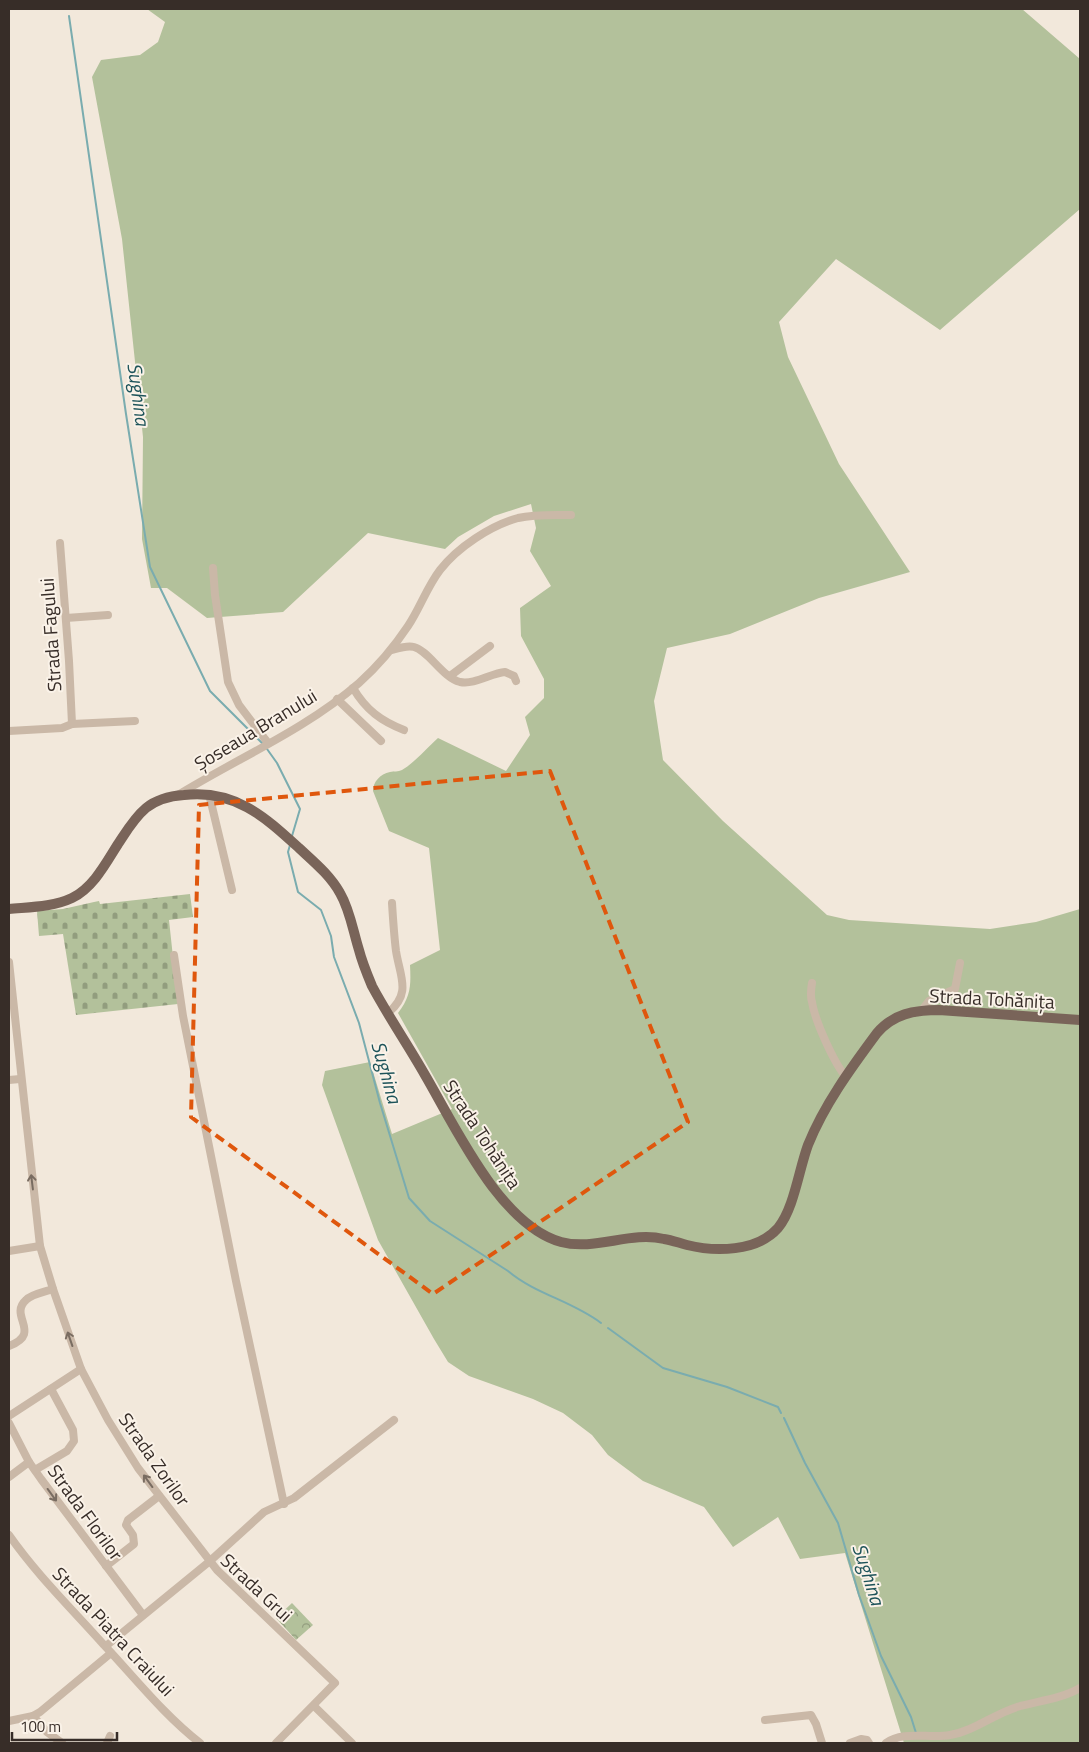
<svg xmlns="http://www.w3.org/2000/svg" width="1089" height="1752" viewBox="0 0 1089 1752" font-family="'Titillium Web',sans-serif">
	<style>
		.grass { fill: #b3c19b }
		.cemetery { fill: url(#cemetery-stones) }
		.park { fill: url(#park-crowns) }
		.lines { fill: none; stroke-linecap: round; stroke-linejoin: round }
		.stream { stroke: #7aacaf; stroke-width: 2 }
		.minor { stroke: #cab8a7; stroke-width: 8 }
		.major { stroke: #796459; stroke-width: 10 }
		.oneway { stroke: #796c61 }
		.marked { fill: none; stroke: #df570d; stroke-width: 4; stroke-dasharray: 10 6; stroke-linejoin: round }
		.labels { text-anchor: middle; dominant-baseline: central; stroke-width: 4; stroke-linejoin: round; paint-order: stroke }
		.street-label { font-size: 19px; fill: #372d28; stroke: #faf2e8 }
		.water-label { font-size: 20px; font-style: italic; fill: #1d5359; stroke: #faf2e8 }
	</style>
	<defs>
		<pattern id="cemetery-stones" width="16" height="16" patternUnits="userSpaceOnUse" patternTransform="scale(1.25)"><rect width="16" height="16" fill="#b3c19b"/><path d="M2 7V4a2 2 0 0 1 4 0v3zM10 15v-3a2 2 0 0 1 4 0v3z" fill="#929d7e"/></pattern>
		<pattern id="park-crowns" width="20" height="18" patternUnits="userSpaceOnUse" patternTransform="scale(1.25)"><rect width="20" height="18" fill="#b3c19b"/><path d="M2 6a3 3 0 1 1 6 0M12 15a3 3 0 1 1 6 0" fill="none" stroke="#929d7e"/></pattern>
	</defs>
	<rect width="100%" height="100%" fill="#f2e8db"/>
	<path class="grass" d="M 147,9 L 1022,9 L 1080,59 L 1080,209 L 940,330 L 836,259 L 779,322 L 788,357 L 839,464 L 910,572 L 819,598 L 730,634 L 667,648 L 654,701 L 663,760 L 723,821 L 827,915 L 849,920 L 990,929 L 1036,922 L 1080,909 L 1080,1743 L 904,1743 L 845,1553 L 800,1559 L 778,1517 L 733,1547 L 704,1507 L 643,1481 L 608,1455 L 592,1435 L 563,1413 L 533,1399 L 469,1376 L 448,1362 L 434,1339 L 378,1240 L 322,1085 L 325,1071 L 370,1062 L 392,1134 L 452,1109 L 398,1013 C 411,996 411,985 410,965 L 440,950 L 429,848 L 389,831 L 373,791 C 373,782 380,774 390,772 C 394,771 398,772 402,770 C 414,763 427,748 438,738 L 506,771 L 530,735 L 525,717 L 544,698 L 544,679 L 521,636 L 520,608 L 551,586 L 530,551 L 536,528 L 531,504 L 494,516 L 458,537 L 445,549 L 368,533 L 283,612 L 207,618 L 167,588 L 151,588 L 142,539 L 143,437 L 122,239 L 92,77 L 101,60 L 140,55 L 158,42 L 165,22 Z"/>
	<path class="cemetery" d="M 190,894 L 193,917 L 169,920 L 178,1004 L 76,1015 L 63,934 L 39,936 L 37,911 L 63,909 L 94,902 L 99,901 L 100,904 Z"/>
	<path class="park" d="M 292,1603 L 313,1625 L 296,1640 L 276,1618 Z"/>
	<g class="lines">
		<g class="stream">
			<path d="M 69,16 L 126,414 L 150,567 L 210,691 L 262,743"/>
			<path d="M 267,749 L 277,763 L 300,809 L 292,836"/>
			<path d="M 290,845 L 288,852 L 298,892 L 321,910 L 331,936 L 334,957 L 359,1023 L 380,1103 L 409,1198 L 430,1221 L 508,1271 C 535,1294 572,1301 601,1323"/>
			<path d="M 608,1328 L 663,1368 L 727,1387 L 778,1407 L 781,1413"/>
			<path d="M 784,1418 L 805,1463 L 838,1523 L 859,1595 L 881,1656 L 911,1717 L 916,1733"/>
		</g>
		<g class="minor">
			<path d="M 60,543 L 69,661 L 72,724"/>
			<path d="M 213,568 L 215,595 L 228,682 L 239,705 L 268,743"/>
			<path d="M 66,618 L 108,615"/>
			<path d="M 392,650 C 399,648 407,645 414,647 C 429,651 442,677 460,682 C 475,685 491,673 505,672 L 514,676 L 516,681"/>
			<path d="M 450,676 L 490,646"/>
			<path d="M 353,688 C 366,710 381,721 404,730"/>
			<path d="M 337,699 L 381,741"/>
			<path d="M 9,731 L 62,728 L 72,724 L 135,721"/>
			<path d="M 209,794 L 232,890"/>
			<path d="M 178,795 C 238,758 305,730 359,683 C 378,666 394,647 408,626 C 420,608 427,587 440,570 C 458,547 490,526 518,518 C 535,514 554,515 571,515"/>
			<path d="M 174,955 L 183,1016 L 236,1281 L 284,1504"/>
			<path d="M 9,962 L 40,1246 L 53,1289 L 81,1369 L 108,1420 L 138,1468 L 217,1570 L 335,1683 L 276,1743"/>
			<path d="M 812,983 C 811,989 810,996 812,1002 C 815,1021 834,1063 846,1077"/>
			<path d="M 922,1010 L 929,1001 L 955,989 L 960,963"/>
			<path d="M 388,1013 C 412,993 400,977 396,951 C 394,935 393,919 392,903"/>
			<path d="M 9,1080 L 20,1079"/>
			<path d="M 9,1251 L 40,1246"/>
			<path d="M 9,1346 C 43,1333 8,1316 26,1300 C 32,1294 45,1292 53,1289"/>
			<path d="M 9,1416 L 81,1369"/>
			<path d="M 9,1423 L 29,1462 L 41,1479 L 143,1615"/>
			<path d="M 35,1470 L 67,1451 L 74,1441 L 73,1430 L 51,1389"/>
			<path d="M 9,1477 L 29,1462"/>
			<path d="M 9,1535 C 37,1575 72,1609 104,1645 C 135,1678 164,1715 200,1743"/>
			<path d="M 106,1566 L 134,1544 L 133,1535 L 126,1525 L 128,1520 L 159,1496"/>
			<path d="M 106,1646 L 210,1561 L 264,1512 L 294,1498 L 394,1420"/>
			<path d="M 314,1706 L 352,1743"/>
			<path d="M 33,1716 L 47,1732 L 62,1743"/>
			<path d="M 765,1720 L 811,1715 L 816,1724 L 822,1743"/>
			<path d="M 9,1721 L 33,1716 L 40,1712 L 111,1653"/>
			<path d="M 107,1743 L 110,1736"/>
			<path d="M 850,1743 L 861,1739 L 867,1740 L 869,1743"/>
			<path d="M 886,1743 C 903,1730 930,1739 950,1735 C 974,1731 994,1714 1017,1707 C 1038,1701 1061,1699 1080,1688"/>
		</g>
		<path class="major" d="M 9,909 C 29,907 53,907 72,898 C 93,888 106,863 118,844 C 126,832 134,818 146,808 C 157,799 170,796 184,795 C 235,789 265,817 299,848 C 314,862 330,875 340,893 C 350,910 353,931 359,950 C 362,962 367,974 372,986 C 388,1016 408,1045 425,1075 C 455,1126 500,1225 561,1242 C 595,1251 630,1231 664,1239 C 672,1240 679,1243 687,1245 C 715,1252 757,1252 778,1228 C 794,1209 799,1169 808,1145 C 824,1105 851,1068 877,1033 C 893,1014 914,1010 939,1010 L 1080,1020"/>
	</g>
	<defs><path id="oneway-shaft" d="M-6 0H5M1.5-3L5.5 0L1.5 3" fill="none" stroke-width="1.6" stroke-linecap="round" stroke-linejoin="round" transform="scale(1.25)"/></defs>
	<g class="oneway">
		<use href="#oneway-shaft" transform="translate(32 1182) rotate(-97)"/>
		<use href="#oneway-shaft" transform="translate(70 1339) rotate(-109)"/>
		<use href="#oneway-shaft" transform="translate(148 1481) rotate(-126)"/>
		<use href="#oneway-shaft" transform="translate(52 1495) rotate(54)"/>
	</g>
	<path class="marked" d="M 550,771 L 688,1122 L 433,1294 L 191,1117 L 199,805 Z"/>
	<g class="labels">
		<g class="street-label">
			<text transform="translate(50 635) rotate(-94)">Strada Fagului</text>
			<text transform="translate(255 729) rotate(-31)">Șoseaua Branului</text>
			<text transform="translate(992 998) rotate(3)">Strada Tohănița</text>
			<text transform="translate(483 1134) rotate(57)">Strada Tohănița</text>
			<text transform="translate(155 1459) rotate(55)">Strada Zorilor</text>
			<text transform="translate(86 1512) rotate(54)">Strada Florilor</text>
			<text transform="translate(257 1587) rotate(43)">Strada Grui</text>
			<text transform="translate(114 1631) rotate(47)">Strada Piatra Craiului</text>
		</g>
		<g class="water-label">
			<text transform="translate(139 394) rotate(82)">Sughina</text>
			<text transform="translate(387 1072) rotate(74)">Sughina</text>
			<text transform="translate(869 1574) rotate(72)">Sughina</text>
		</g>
	</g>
	<rect width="1089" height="1752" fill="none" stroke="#372d28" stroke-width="20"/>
	<path d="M12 1732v8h105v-8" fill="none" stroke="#372d28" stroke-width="2.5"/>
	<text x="20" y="1732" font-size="15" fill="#372d28" stroke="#faf2e8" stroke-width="4" paint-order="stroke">100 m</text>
</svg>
